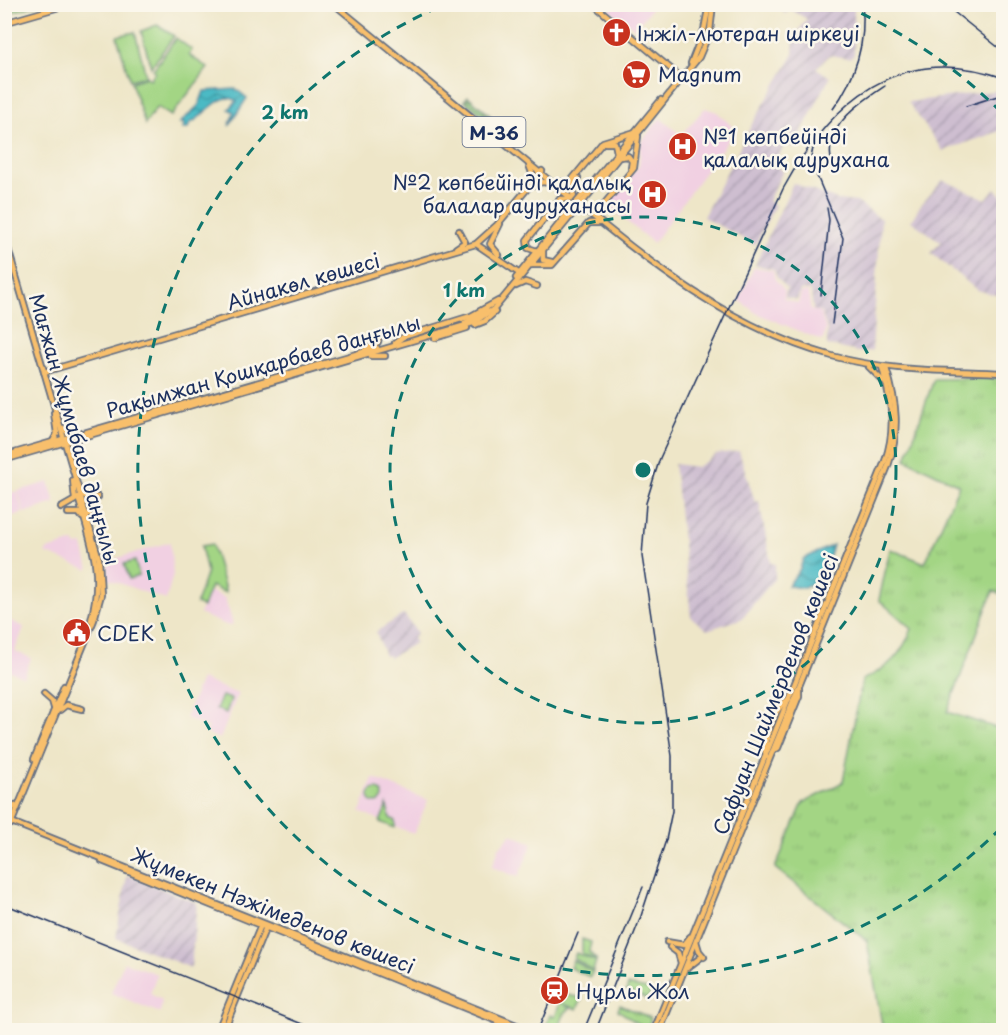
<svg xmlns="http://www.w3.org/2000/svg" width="1008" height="1035" viewBox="0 0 1008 1035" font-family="'Playpen Sans',sans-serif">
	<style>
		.built { fill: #f1d0e2 }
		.industrial { fill: url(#industrial-furrows) }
		.grass { fill: url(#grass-tufts); stroke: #5f8271; stroke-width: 1.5 }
		.forest { fill: url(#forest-firs); stroke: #4e7268; stroke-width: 1.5 }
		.park { fill: #a3d584; stroke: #5f8271; stroke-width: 1.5 }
		.water { fill: url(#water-waves); stroke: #337491; stroke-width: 1.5 }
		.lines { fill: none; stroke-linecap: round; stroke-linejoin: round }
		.major-casing { stroke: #656f83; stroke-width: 8 }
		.major { stroke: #f8bf6c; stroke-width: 4.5 }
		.tram { stroke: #1b2f5e; stroke-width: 1.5 }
		.rail { stroke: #1b2f5e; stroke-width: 1.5 }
		.major-bridge-casing { stroke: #656f83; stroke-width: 8; stroke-linecap: butt }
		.major-bridge { stroke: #f8bf6c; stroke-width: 4.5 }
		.ring { fill: none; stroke: #0f766e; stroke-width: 3; stroke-dasharray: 10 8 }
		.labels { text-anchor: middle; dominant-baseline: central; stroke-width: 5; stroke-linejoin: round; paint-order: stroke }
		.shield { fill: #fbf7ec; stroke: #5e6b89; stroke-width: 1.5 }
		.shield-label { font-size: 18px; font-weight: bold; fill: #1b2f5e }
		.poi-label { font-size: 20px; fill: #1b2f5e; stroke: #fbf7ec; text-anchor: start }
		.street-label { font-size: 20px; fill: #1b2f5e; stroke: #fbf7ec }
		.centre { fill: #0f766e; stroke: #fbf7ec; stroke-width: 3 }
		.ring-label { font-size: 18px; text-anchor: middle; font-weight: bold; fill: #0f766e; stroke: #fbf7ec; stroke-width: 5; stroke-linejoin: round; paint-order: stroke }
	</style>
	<defs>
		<pattern id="industrial-furrows" width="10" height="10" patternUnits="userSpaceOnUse" patternTransform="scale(1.5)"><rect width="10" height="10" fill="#cebed0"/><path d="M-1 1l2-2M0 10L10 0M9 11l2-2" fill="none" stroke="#a69bac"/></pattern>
		<pattern id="grass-tufts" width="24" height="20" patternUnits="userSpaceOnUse" patternTransform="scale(1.5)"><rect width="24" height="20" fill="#a3d584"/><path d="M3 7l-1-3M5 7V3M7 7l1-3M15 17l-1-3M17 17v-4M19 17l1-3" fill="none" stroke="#8cb774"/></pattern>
		<pattern id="forest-firs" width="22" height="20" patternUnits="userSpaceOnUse" patternTransform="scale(1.5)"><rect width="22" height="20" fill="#82b672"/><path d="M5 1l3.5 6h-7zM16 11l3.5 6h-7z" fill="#6a9461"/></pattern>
		<pattern id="water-waves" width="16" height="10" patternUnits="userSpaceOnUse" patternTransform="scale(1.5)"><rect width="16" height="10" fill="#4bbac4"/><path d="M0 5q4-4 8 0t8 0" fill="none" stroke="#3e98a2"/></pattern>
	</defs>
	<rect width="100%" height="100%" fill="#fbf7ec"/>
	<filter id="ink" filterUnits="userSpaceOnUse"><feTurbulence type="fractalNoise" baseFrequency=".0167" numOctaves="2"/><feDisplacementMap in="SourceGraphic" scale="12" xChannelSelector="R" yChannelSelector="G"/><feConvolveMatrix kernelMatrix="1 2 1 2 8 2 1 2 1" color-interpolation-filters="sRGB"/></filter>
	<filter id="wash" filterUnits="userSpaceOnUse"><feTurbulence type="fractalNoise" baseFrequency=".008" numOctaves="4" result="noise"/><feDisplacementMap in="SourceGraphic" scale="24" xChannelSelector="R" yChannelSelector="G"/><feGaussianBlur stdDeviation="1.35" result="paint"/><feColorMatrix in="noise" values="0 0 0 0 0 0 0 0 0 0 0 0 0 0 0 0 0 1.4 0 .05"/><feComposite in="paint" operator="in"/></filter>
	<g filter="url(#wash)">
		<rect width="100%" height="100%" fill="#eee6c8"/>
		<g class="built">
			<path d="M 614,5 L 648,5 L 652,8 L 635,29 L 610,10 Z"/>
			<path d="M 705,108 L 717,112 L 736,130 L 653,243 L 607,205 L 639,166 L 641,142 L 660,118 L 681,135 Z"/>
			<path d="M 754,267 L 773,270 L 775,279 L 785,290 L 784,299 L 798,303 L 801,292 L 808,292 L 811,310 L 820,312 L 826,329 L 823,341 L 756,313 L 739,300 Z"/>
			<path d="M 49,482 L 55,503 L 24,513 L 18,491 Z"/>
			<path d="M 17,491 L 23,513 L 5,518 L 5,495 Z"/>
			<path d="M 74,542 L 77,546 L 83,545 L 89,570 L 45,553 L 47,550 Z"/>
			<path d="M 170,542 L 173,574 L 166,600 L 108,579 L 108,561 Z"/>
			<path d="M 209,591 L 225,598 L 233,624 L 229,626 L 199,614 Z"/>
			<path d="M 5,618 L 24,627 L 15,651 L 31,658 L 24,677 L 5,669 Z"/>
			<path d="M 201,679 L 238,694 L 220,739 L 206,733 L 208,727 L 185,718 Z"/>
			<path d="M 373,778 L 428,800 L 414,834 L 360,812 Z"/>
			<path d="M 511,834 L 533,843 L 518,877 L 492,867 L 499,848 Z"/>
			<path d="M 124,962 L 157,974 L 150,994 L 162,1000 L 160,1013 L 111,993 Z"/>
		</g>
		<g class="industrial">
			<path d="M 779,5 L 854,5 L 854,53 L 853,56 L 848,58 L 830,55 L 816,68 L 830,77 L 793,148 L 785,144 L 774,165 L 783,171 L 768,201 L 775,205 L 755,245 L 703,217 L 752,124 L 793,56 L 794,37 L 807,19 L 790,9 L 785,14 Z"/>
			<path d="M 1001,90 L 1003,92 L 1003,130 L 943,151 L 908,102 Z"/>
			<path d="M 943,180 L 986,199 L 995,188 L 1003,197 L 1003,297 L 977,290 L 931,253 L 941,242 L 911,221 L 920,206 Z"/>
			<path d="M 793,183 L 837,200 L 857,202 L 881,219 L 872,351 L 858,352 L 827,345 L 827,328 L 821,312 L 813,310 L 811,291 L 800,290 L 797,300 L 785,297 L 787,288 L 777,278 L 774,269 L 755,265 Z"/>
			<path d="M 739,451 L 755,502 L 759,501 L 771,563 L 775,564 L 775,578 L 741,619 L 707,630 L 691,617 L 674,464 L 697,467 L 717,454 Z"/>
			<path d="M 404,614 L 417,633 L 413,637 L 415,643 L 389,658 L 389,655 L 385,656 L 376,632 Z"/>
			<path d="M 127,875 L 197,903 L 191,968 L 116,938 Z"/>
		</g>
		<g class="grass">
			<path d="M 1003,378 L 1003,595 L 993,591 L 947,712 L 1003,730 L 1003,1030 L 883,1030 L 867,941 L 775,868 L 803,803 L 843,782 L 862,680 C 889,668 901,655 912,629 L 879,600 L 890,549 L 925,563 L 959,485 L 906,459 L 934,379 Z"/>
			<path d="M 582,939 L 591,942 L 589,952 L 597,960 L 582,954 Z"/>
			<path d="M 576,953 L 596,961 L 593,971 L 574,958 Z"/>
			<path d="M 573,960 L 593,972 L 590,977 L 570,968 Z"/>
			<path d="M 628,985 L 651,990 L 648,999 L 626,991 Z"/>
			<path d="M 563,994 L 582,998 L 577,1009 L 563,1004 L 570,1008 C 564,1013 559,1022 561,1030 L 544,1030 L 550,1015 L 555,1017 Z"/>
			<path d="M 620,1005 L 651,1018 L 647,1030 L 618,1010 Z"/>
		</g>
		<path class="forest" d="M 468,96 L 491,116 L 488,120 L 464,101 Z"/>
		<g class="park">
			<path d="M 5,4 L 37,4 L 37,5 L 5,14 Z"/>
			<path d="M 157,25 L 174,36 L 151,67 L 141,31 Z"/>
			<path d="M 135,32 L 146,76 L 130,80 L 117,36 Z"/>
			<path d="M 176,38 L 192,50 L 189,55 L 208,68 L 171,116 L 157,107 L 145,124 L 131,82 L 147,77 L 150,79 L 155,72 L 153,70 Z"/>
			<path d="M 212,544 L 226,593 L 211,586 L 203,607 L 196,604 L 207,572 L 201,546 Z"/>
			<path d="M 135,561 L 139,576 L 129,579 L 124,564 Z"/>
			<path d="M 222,696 L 231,699 L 226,713 L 216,709 Z"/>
			<circle cx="376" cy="796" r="7"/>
			<path d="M 387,805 L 390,818 L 395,821 L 395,828 L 380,822 Z"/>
		</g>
		<g class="water">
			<path d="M 236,89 L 247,98 L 229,126 L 234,112 L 229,109 L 237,101 C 221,88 202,120 190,123 L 188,128 L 183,129 L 184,123 L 180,123 L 199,105 L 204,91 Z"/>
			<path d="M 833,545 L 823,577 L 804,588 L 788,586 L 800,569 L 803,559 Z"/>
		</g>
	</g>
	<g filter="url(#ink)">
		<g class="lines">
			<defs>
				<g id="major">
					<path d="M 334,4 C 405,62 475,120 545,177 C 635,250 719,325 832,356 C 890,372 945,370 1004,373"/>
					<path d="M 593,4 L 683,79"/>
					<path d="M 4,23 L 70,4"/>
					<path d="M 691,63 L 704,30 L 709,4"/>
					<path d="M 605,143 L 615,143 L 617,153"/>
					<path d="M 620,157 L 628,156 L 632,161 L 631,168"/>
					<path d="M 555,182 L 570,182 L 603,142 L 635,132"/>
					<path d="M 533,185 L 542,182 L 550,183"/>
					<path d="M 529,186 L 532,173 L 529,165"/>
					<path d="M 586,191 L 661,100"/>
					<path d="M 590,193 L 699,57 L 710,31 L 713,4"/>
					<path d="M 574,198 L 572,188 L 578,178"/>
					<path d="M 595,215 L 634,168 L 638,136"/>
					<path d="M 4,235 L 99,559 L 101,595 L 94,620 L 11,824"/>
					<path d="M 476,244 L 520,274"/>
					<path d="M 456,248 L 465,242 L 459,231"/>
					<path d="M 537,251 L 528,248 L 527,240 L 560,199 L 570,199"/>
					<path d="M 543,251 L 543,260 L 552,262"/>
					<path d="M 499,255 L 490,244 L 500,224"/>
					<path d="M 532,265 L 552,265 L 589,223 L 599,223"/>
					<path d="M 516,278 L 571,209"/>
					<path d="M 516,286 L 525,282 L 537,286"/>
					<path d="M 465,323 L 487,311"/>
					<path d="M 475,325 L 485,321 L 495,312"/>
					<path d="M 435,338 L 467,328"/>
					<path d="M 395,343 L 403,337 L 471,316 L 498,301"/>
					<path d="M 365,350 L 378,342 L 379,336"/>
					<path d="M 371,356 L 385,356"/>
					<path d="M 869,367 L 886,384"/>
					<path d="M 44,372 L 476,244 L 497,225 L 542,171"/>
					<path d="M 63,428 L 69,434 L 79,432"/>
					<path d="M 53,441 L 57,434 L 54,413"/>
					<path d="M 4,456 L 377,348"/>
					<path d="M 4,460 L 473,323 L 495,308 L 575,211"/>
					<path d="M 81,493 L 88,498 L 98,497"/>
					<path d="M 78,497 C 91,543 104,572 91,620"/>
					<path d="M 61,508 L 75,500 L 73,480"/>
					<path d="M 68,513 L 79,513 L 82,517"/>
					<path d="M 89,515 L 93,505"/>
					<path d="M 44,694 L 52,701 L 54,708"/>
					<path d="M 60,710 L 66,705 L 82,709"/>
					<path d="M 772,752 L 778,748 L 799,696 L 799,688"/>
					<path d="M 766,757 C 762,741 775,706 789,699"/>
					<path d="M 34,759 L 64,686"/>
					<path d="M 4,815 L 15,806"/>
					<path d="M 4,819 L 529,1030"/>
					<path d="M 102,861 L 519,1030"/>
					<path d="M 696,941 L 699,951 L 704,957"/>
					<path d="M 667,942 L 684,945 L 690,937"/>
					<path d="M 670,947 L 678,953 L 681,963"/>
					<path d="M 687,968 L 700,958"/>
					<path d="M 218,1030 L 261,925"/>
					<path d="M 224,1030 L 266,927"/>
					<path d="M 654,1030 L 885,461 C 897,427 891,401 882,367"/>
					<path d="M 660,1030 L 888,466 C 900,431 897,403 886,368"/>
				</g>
			</defs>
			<use href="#major" class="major-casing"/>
			<use href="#major" class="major"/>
			<g class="tram">
				<path d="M 4,904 L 317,1030"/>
				<path d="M 538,1030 L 578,933"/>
			</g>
			<g class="rail">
				<path d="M 944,4 L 1004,52"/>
				<path d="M 1002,4 L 1004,9"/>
				<path d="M 966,106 L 1004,94"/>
				<path d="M 833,109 C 855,79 867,42 862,4"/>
				<path d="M 814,143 L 811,158 L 814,169 L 843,238 L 832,324"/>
				<path d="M 835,173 C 817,131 854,107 885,86"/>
				<path d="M 821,295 L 829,220 L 827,208"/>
				<path d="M 584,1030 L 643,887"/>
				<path d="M 596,1030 L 640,919 L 666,840 L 672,811 L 672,756 L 642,556 L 646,503 L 660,458 L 783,189 C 831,101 899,41 1004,78"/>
			</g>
			<defs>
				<g id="major-bridge">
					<path d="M 571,209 L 586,191"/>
					<path d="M 575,211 L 590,193"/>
				</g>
			</defs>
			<use href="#major-bridge" class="major-bridge-casing"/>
			<use href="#major-bridge" class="major-bridge"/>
		</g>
	</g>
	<g class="ring">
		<circle cx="643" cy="470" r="253"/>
		<path d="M1001 828A506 506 0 1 1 441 6M845 6A506 506 0 0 1 1001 112"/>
	</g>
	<defs>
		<symbol id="church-disc" viewBox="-11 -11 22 22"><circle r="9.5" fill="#c8321e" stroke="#fbf7ec"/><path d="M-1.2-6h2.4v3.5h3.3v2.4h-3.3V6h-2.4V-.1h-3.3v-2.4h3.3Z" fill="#fff"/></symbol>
		<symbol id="supermarket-disc" viewBox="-11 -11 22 22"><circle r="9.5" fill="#c8321e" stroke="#fbf7ec"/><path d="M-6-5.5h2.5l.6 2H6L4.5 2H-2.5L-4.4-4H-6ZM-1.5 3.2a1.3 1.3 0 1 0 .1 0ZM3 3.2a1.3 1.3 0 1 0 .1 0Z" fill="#fff"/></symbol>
		<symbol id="hospital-disc" viewBox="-11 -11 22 22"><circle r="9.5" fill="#c8321e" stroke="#fbf7ec"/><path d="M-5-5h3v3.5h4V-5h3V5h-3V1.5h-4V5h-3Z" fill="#fff"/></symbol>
		<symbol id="civic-disc" viewBox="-11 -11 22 22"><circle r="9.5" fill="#c8321e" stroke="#fbf7ec"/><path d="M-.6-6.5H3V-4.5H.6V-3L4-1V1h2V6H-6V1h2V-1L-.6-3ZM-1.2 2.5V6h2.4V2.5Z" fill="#fff"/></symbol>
		<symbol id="station-disc" viewBox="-11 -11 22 22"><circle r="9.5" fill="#c8321e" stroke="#fbf7ec"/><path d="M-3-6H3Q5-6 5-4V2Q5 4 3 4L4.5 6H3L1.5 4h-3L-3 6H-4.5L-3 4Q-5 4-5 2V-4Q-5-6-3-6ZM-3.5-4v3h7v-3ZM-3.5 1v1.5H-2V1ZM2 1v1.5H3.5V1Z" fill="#fff"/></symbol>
	</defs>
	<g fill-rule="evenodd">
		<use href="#church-disc" x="600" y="16" width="33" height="33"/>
		<use href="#supermarket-disc" x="620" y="58" width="33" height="33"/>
		<use href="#hospital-disc" x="666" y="130" width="33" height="33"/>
		<use href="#hospital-disc" x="636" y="178" width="33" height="33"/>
		<use href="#civic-disc" x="60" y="616" width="33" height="33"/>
		<use href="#station-disc" x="538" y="974" width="33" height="33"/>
	</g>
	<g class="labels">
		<rect class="shield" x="462.5" y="117" width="63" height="30" rx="4.5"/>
		<g class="shield-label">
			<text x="494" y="132">M-36</text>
		</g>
		<g class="poi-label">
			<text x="637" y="33">Інжіл-лютеран шіркеуі</text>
			<text x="658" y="74">Magnum</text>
			<text x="703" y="136">№1 көпбейінді<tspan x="703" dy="23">қалалық аурухана</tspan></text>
			<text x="631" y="182" text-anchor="end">№2 көпбейінді қалалық<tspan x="631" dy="23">балалар ауруханасы</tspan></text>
			<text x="97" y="633">CDEK</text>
			<text x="576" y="991">Нұрлы Жол</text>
		</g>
		<g class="street-label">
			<text transform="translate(303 281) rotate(-16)">Айнакөл көшесі</text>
			<text transform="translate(263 366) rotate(-16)">Рақымжан Қошқарбаев даңғылы</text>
			<text transform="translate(75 429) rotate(74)">Мағжан Жұмабаев даңғылы</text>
			<text transform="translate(775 694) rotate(-68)">Сафуан Шаймерденов көшесі</text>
			<text transform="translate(273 910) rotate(22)">Жұмекен Нәжімеденов көшесі</text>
		</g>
	</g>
	<circle cx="643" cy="470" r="9" class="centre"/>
	<g class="ring-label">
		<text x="285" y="119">2 km</text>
		<text x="464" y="297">1 km</text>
	</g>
	<rect width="1008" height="1035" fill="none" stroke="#fbf7ec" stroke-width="24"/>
</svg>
